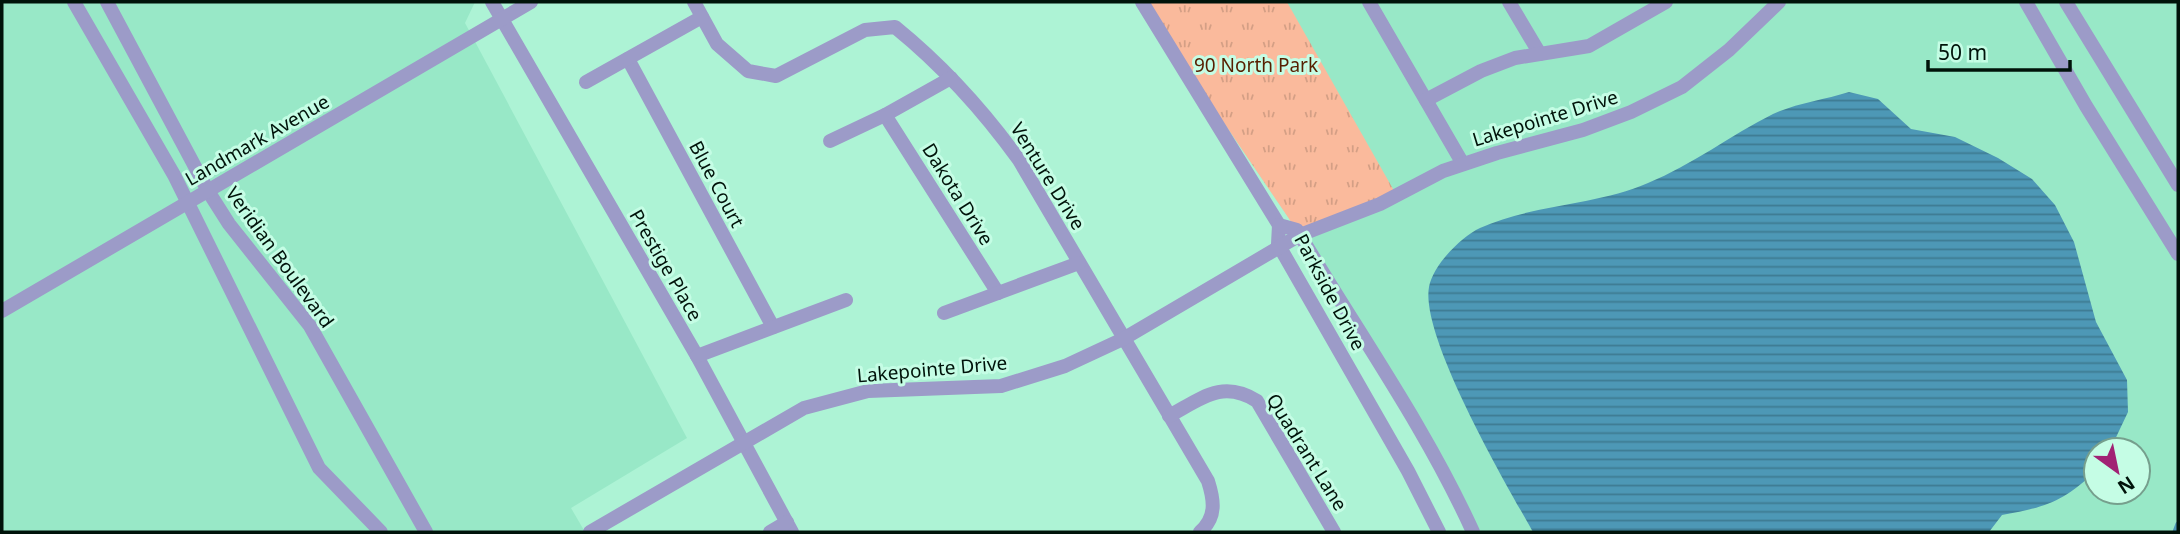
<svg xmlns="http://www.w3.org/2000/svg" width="2180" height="534" viewBox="0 0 2180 534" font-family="'Noto Sans',sans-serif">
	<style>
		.built { fill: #98e8c7; fill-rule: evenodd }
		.park { fill: url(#park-tufts) }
		.water { fill: url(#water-rules) }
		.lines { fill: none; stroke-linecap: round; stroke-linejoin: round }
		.stream { stroke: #4d98b6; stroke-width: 5 }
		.street { stroke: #9c9bc8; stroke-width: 14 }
		.labels { text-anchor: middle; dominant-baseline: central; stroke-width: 6; stroke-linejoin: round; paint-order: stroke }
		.park-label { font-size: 19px; fill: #571f00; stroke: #c5fde5 }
		.street-label { font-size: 19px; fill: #00130a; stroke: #c5fde5 }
	</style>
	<defs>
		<pattern id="park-tufts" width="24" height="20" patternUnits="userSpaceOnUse" patternTransform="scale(1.75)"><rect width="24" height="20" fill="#faba9c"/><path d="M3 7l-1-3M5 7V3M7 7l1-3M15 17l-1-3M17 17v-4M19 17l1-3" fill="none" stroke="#d49f85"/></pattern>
		<pattern id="water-rules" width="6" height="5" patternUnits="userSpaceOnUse" patternTransform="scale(1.75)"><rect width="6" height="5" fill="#4d98b6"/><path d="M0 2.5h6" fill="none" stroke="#3e7b92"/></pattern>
	</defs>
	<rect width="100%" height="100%" fill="#adf3d5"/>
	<g class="built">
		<path d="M 2,2 L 475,2 L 465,23 L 687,438 L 571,508 L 585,532 L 2,532 Z"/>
		<path d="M 1142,2 L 2178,2 L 2178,532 L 1479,532 L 1297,230 ZM 2096,450 L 2138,450 L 2138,492 L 2096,492 Z"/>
	</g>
	<path class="park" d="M 1142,2 L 1287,2 L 1397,196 L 1300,235 Z"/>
	<path class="water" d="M 1849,92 L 1878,99 L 1911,129 L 1955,137 L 1998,158 L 2032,179 L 2055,205 L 2074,242 L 2096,322 L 2127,380 L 2128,412 L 2110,450 L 2096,450 L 2096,471 C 2062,502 2047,507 2002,515 L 1989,532 L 1533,532 C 1506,484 1420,337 1429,287 C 1433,265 1461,237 1480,228 C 1533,204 1595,206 1648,183 C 1692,165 1731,135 1773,114 C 1797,103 1824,100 1849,92 Z"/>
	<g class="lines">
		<path class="stream" d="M 2175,532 L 2178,524"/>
		<g class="street">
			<path d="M 74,2 L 174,175 L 319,468 L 381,532"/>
			<path d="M 107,2 L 208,191 L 229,224 L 310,326 L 426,532"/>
			<path d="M 492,2 L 697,356 L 792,532"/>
			<path d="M 694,2 L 717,44 L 748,71 L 776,76 L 865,30 L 895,27 C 943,66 983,110 1019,160 L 1208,481 C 1214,500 1217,517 1200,532"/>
			<path d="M 1142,2 L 1279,225 L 1278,244 L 1408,471 L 1439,532"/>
			<path d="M 1369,2 L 1463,164"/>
			<path d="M 1509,2 L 1540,54"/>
			<path d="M 2026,2 L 2086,106 L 2178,254"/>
			<path d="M 2066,2 L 2178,185"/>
			<path d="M 628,59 L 773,327"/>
			<path d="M 951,78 L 885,115 L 998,293"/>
			<path d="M 586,82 L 702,17"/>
			<path d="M 1426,100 L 1481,71 L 1515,58 L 1589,46 L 1666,2"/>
			<path d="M 830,141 L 885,115"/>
			<path d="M 1279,225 L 1297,230 C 1356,330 1425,426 1473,532"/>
			<path d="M 2,311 L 531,2"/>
			<path d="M 944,313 L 1079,263"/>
			<path d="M 697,356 L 846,300"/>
			<path d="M 1169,416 C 1201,399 1222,379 1257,401 L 1334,532"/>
			<path d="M 590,532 L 804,408 L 868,391 L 1001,386 L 1065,366 L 1123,339 L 1300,235 L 1380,204 L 1443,171 L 1497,153 L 1583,130 L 1631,112 L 1682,87 L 1729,50 L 1779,2"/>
			<path d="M 770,532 L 787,522"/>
		</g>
	</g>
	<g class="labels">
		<g class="park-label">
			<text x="1256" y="65">90 North Park</text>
		</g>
		<g class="street-label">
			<text transform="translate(1545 118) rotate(-17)">Lakepointe Drive</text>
			<text transform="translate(257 140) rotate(-30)">Landmark Avenue</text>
			<text transform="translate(1048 176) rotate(58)">Venture Drive</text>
			<text transform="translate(717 184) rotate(62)">Blue Court</text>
			<text transform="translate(958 194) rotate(58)">Dakota Drive</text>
			<text transform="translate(280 257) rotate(54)">Veridian Boulevard</text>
			<text transform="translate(666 265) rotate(60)">Prestige Place</text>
			<text transform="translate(1330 292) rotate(62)">Parkside Drive</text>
			<text transform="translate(932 369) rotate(-5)">Lakepointe Drive</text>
			<text transform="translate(1307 452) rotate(58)">Quadrant Lane</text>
		</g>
	</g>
	<rect width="2180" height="534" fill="none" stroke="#00130a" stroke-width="7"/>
	<g transform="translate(2117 471) rotate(147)"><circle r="33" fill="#c5fde5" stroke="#769f8d" stroke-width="2"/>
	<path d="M0-5L12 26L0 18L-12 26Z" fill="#a12274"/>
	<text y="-10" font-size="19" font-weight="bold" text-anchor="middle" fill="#00130a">N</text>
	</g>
	<path d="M1928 60v10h142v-10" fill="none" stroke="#00130a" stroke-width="3.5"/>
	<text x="1938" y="60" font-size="21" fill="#00130a" stroke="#c5fde5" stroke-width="5" paint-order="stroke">50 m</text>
</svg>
